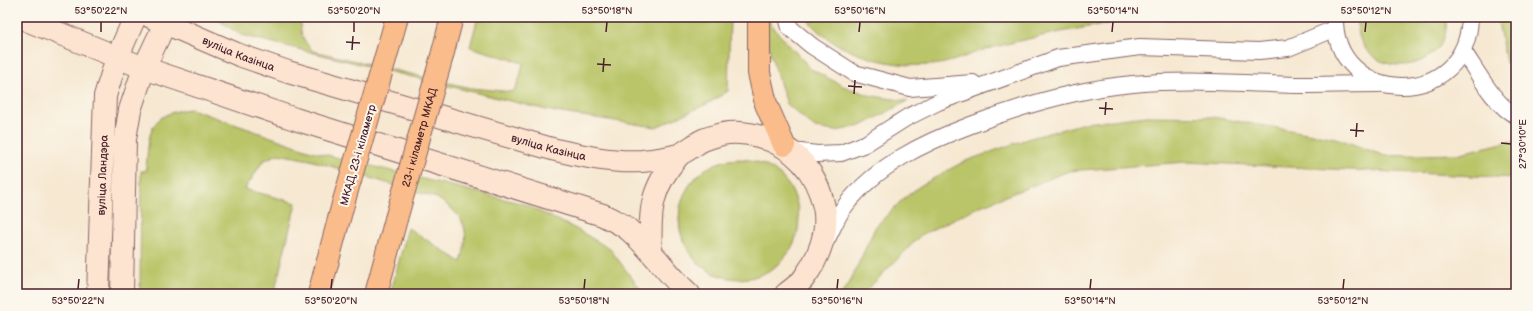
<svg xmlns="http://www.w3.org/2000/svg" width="1533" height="311" viewBox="0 0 1533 311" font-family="'Balsamiq Sans',sans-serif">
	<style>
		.green { fill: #b9c567; stroke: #827249 }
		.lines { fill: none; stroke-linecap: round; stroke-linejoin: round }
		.lane-casing { stroke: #866565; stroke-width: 18 }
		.secondary-casing { stroke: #866565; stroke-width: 24 }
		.highway-casing { stroke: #866565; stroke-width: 24 }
		.lane { stroke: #fff; stroke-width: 16 }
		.secondary { stroke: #fde4d0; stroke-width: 22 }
		.highway { stroke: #f9bc8a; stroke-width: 22 }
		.highway-bridge-casing { stroke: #866565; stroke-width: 24; stroke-linecap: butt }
		.highway-bridge { stroke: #f9bc8a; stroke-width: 22 }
		.ticks { fill: none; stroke: #4a1f2b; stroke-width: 1.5 }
		.labels { text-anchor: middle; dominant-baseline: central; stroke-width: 4; stroke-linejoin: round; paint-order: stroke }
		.street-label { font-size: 11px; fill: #4a1f2b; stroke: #fbf7ec }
		.neatline { fill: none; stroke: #4a1f2b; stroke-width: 1.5 }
		.ticks-label { font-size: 10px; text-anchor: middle; fill: #4a1f2b }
	</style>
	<rect width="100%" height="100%" fill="#fbf7ec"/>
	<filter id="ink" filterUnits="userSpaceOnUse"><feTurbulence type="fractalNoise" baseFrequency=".025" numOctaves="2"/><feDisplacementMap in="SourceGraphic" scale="8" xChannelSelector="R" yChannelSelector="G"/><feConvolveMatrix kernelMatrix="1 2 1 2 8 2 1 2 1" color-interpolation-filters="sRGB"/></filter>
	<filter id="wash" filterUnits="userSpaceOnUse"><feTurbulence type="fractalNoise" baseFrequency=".012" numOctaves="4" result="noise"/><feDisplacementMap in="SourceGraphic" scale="16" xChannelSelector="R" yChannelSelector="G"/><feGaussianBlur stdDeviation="0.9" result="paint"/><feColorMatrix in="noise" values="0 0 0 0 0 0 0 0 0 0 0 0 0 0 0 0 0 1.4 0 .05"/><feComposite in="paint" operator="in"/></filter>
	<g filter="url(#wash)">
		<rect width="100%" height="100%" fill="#f6e8d1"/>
		<g class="green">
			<path d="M 214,17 L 302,17 C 298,31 303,41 313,51 L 471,88 L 513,92 L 520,78 L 523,63 L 470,47 L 478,17 L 730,17 L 728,91 L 709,103 L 656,127 L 555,112 L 241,35 Z"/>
			<path d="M 766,17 L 778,33 L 811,69 L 843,86 L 872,96 L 908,101 L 861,126 L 836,131 L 815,128 L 787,104 L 770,53 Z"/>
			<path d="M 806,17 L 1264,17 L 1257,20 C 1202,19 1148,16 1093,26 C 1058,32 1021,40 987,49 C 969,54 950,64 931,65 C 891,68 830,53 806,17 Z"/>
			<path d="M 1357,17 L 1446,17 C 1454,76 1354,86 1357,17 Z"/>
			<path d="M 1497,17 L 1516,17 L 1513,41 L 1516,42 L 1516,70 L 1506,63 Z"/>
			<path d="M 191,109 L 311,151 L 524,204 L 576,229 L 610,249 L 644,294 L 390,294 L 408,228 L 461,262 C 471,229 465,216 437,198 L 310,160 L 278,154 L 263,161 L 245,189 L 296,203 L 274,294 L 140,294 L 141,171 L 146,171 C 149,133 147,113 191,109 Z"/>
			<path d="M 1147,116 L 1213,117 L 1336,138 L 1385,156 L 1457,154 L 1511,141 L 1516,142 L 1516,178 L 1186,162 L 1069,171 L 978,207 L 921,235 L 863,294 L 841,294 L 849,284 L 876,226 L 902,200 L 920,186 L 963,162 L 1027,139 L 1085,123 Z"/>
			<circle cx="739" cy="219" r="60"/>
		</g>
	</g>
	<g filter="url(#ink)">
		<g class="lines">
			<defs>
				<g id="lane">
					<path d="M 787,17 L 790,28 L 812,46 L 854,73 L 910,88 L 973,83"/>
					<path d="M 1335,17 C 1333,107 1468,111 1470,17"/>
					<path d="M 1463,51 C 1475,68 1496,108 1516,115"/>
					<path d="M 792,151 L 817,154 L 841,153 L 865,144 L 906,118 L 938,102 L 1058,58 L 1140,47 L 1259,51 L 1288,48 L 1334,29"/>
					<path d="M 826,241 C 832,230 837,216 845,206 C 877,165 923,143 971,125 C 1023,105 1077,89 1133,84 C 1186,79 1241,83 1294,85 C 1322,85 1351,84 1379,84"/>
				</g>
				<g id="secondary">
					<path d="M 19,17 L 144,68 L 295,119 L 603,215 C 612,220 623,224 630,231 C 652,250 668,275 689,294"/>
					<path id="s1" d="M 151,17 L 239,55 L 288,72 L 552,149 C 582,156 612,163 642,161 C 653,160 667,158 678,155 C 686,152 694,145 701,141 C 707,138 715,136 722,134 C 733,132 747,133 758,136 C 794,146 816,170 824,207 C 829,231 819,258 804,278 C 800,284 792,289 786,294"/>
					<path d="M 651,252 C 649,209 651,188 679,155"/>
					<path id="s2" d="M 98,294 L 105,96 L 117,58 L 135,17"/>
					<path d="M 122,294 L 125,139 L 130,110 L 144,68 L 168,17"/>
				</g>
				<g id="highway">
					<path d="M 759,17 L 759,73 L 766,104 L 784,145"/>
					<path d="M 390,42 L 397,17"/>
					<path d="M 442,56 L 452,17"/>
					<path d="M 319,294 L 343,204"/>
					<path d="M 376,294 L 396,219"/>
				</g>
			</defs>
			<use href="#lane" class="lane-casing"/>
			<use href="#secondary" class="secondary-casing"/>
			<use href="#highway" class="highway-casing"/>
			<use href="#lane" class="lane"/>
			<use href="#secondary" class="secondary"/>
			<use href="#highway" class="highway"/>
			<defs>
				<g id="highway-bridge">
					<path d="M 343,204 L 390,42"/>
					<path id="s3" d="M 396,219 L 442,56"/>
				</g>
			</defs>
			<use href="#highway-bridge" class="highway-bridge-casing"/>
			<use href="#highway-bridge" class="highway-bridge"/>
		</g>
	</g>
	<path class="ticks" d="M 101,32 L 101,22M 354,32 L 354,22M 606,32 L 607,22M 859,32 L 860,22M 1112,32 L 1113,22M 1365,32 L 1366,22M 346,42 L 360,43M 352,50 L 353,36M 597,64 L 611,65M 603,72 L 604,58M 848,86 L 862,87M 854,94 L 855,80M 1099,108 L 1113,109M 1105,115 L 1106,102M 1350,130 L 1364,131M 1356,137 L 1357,123M 1501,143 L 1511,144M 78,289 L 79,279M 331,289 L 332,279M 584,289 L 585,279M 837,289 L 838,279M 1090,289 L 1091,279M 1343,289 L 1344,279"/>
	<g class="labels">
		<g class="street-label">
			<text stroke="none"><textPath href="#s1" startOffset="95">вуліца Казінца</textPath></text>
			<text stroke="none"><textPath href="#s3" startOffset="85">23-і кіламетр МКАД</textPath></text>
			<text stroke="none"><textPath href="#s1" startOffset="419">вуліца Казінца</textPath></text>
			<text transform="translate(358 155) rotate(-74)">МКАД, 23-і кіламетр</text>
			<text stroke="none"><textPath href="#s2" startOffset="119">вуліца Ландэра</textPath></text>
		</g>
	</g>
	<rect width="1533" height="311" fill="none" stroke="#fbf7ec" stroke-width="44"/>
	<rect x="22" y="22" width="1489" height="267" class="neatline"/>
	<g class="ticks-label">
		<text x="101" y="14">53°50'22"N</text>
		<text x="354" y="14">53°50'20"N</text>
		<text x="607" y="14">53°50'18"N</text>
		<text x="860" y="14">53°50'16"N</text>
		<text x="1113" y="14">53°50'14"N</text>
		<text x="1366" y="14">53°50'12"N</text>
		<text transform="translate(1522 144) rotate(-90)" y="4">27°30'10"E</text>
		<text x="78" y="304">53°50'22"N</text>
		<text x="331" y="304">53°50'20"N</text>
		<text x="584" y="304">53°50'18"N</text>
		<text x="837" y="304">53°50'16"N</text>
		<text x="1090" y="304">53°50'14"N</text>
		<text x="1343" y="304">53°50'12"N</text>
	</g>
</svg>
